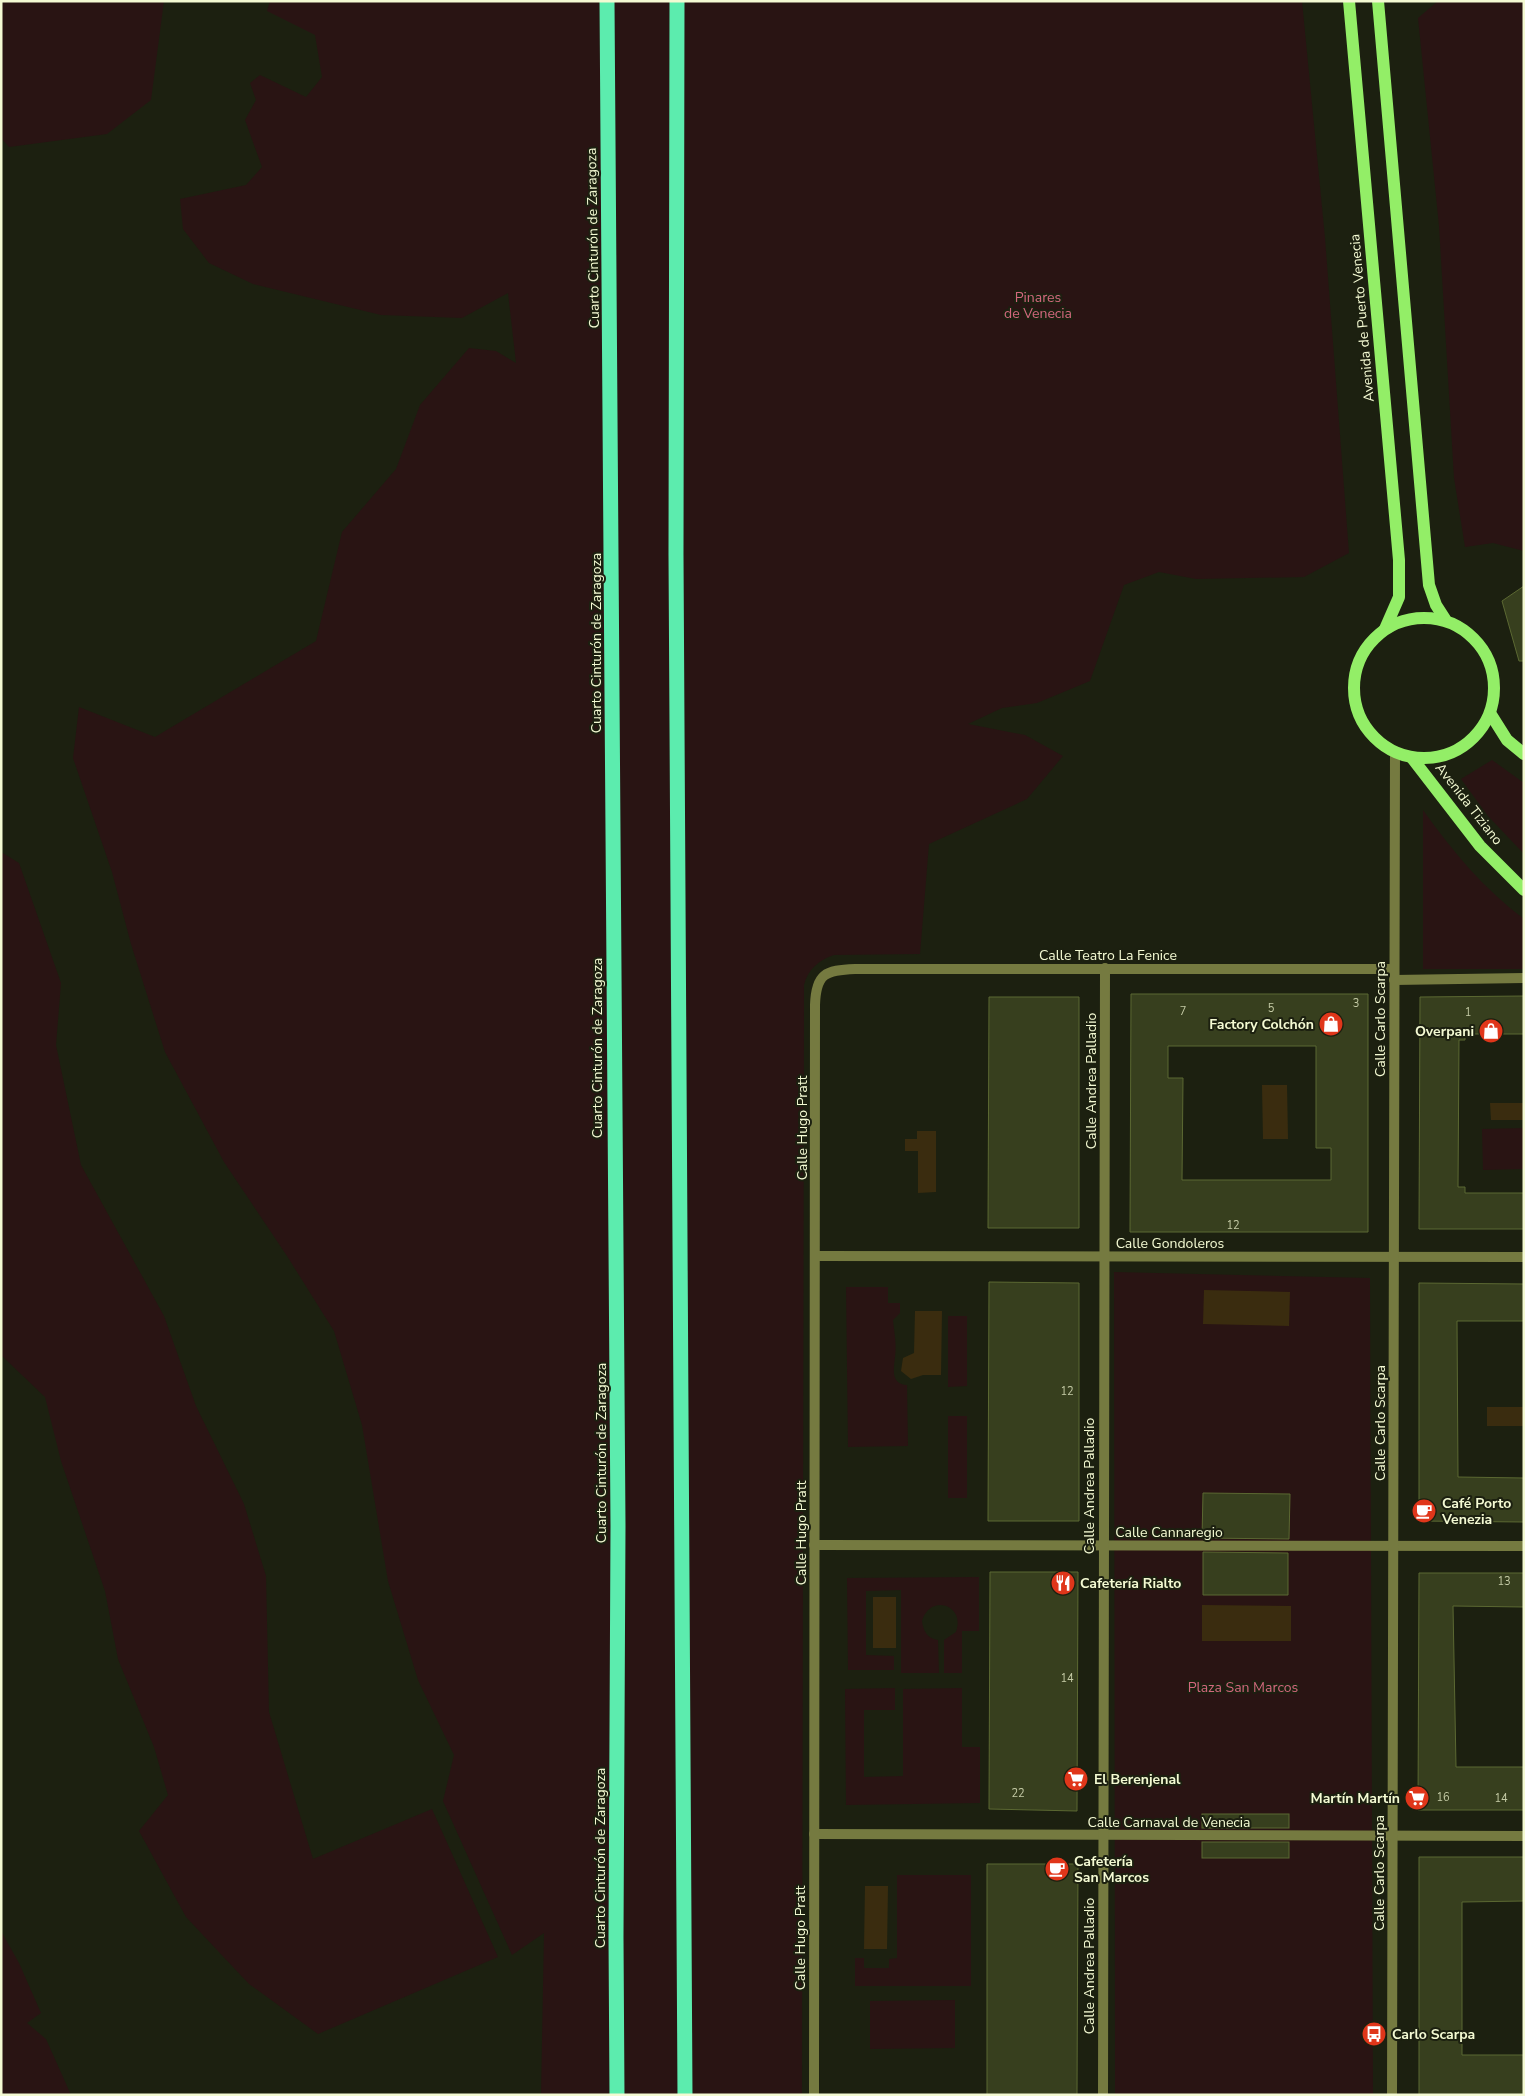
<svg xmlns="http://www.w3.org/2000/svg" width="1525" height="2096" viewBox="0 0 1525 2096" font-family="'Nunito Sans',sans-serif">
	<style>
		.green { fill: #291413 }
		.water { fill: #3a2c0f }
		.building { fill: #373f1e; stroke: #5b6832; fill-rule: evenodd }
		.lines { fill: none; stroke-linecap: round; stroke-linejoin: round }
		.street { stroke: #757a40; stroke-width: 10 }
		.primary { stroke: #93ee67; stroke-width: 12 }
		.highway { stroke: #5cecae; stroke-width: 15 }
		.labels { text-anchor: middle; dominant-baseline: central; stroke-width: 4; stroke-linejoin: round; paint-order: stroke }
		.number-label { font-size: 11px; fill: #c5cba6 }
		.street-label { font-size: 14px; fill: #f4fad3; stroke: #1c2010 }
		.park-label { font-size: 14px; fill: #d2687e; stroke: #1c2010 }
		.poi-label { font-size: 14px; font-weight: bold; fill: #f4fad3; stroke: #1c2010; text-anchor: start }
	</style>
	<rect width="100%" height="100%" fill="#1c2010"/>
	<g class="green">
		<path d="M 1,1 L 164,1 L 151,100 L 107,134 L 9,147 L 1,138 Z"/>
		<path d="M 270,1 L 1302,1 L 1325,238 L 1349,553 L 1304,577 L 1196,579 L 1159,572 L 1124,585 L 1090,681 L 1037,703 L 1002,708 L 968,724 L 1025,735 L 1063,756 L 1027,799 L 929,844 L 920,954 L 834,955 C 819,960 808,969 804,985 L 802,2095 L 541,2095 L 544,1933 L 512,1955 L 443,1801 L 454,1755 L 418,1680 L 388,1581 L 362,1425 L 334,1331 L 287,1256 L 224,1162 L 165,1052 L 131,944 L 112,872 L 73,758 L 79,707 L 155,737 L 316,641 L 342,532 L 396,469 L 420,405 L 469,348 L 496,351 L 516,363 L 508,293 L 462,318 L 381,315 L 253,284 L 209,263 L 183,229 L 180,199 L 246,185 L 262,167 L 245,120 L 256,100 L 250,83 L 260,75 L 306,97 L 322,77 L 315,35 L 267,11 Z"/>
		<path d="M 1438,1 L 1524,1 L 1524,551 L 1493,543 L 1465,547 L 1454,478 L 1439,226 L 1418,18 Z"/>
		<path d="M 1492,760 L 1524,783 L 1524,854 L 1488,816 L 1461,779 Z"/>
		<path d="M 1423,810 C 1452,851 1484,889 1524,919 L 1524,969 L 1423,969 Z"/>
		<path d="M 1,852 L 19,863 L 61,983 L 56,1045 L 81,1165 L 164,1316 L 196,1406 L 244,1504 L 266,1576 L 269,1712 L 313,1859 L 432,1809 L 498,1957 L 318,2034 L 249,1984 L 186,1917 L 139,1831 L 168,1795 L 154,1747 L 118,1659 L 105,1591 L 61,1461 L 45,1397 L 1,1355 Z"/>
		<path d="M 1524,1128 L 1524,1169 L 1483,1170 L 1482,1129 Z"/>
		<path d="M 1114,1272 L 1370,1278 L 1373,2095 L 1115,2095 Z"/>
		<path d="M 846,1287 L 888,1287 L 888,1303 L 900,1303 L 900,1313 L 893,1320 C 894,1331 897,1345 895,1357 C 894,1368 890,1384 907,1385 L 908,1446 L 848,1447 Z"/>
		<path d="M 948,1316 L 967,1316 L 967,1386 L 948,1387 Z"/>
		<rect x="948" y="1416" width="19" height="82"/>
		<path d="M 979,1577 L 979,1631 L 962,1631 L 962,1673 L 944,1673 L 944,1640 L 956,1632 C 966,1605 930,1593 922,1621 C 923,1631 928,1639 938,1640 L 939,1673 L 901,1673 L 901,1590 L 866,1591 L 866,1655 L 894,1656 L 894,1670 L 848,1670 L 847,1578 Z"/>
		<path d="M 895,1688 L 895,1710 L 864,1710 L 864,1777 L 903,1776 L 903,1689 L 962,1688 L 962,1747 L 980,1747 L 980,1803 L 846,1805 L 845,1689 Z"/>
		<path d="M 897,1875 L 971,1875 L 971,1986 L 855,1986 L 855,1958 L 864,1958 L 864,1968 L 889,1968 L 889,1959 L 897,1958 Z"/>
		<path d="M 1,1931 L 19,1963 L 41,2013 L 27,2023 L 46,2039 L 71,2095 L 1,2095 Z"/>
		<path d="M 955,2000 L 955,2048 L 870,2049 L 870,2001 Z"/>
	</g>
	<g class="water">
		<path d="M 1262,1085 L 1287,1085 L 1288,1139 L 1263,1139 Z"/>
		<path d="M 1490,1103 L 1524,1103 L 1524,1120 L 1491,1120 Z"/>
		<path d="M 917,1131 L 936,1131 L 936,1192 L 918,1193 L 918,1151 L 905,1151 L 905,1139 L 917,1139 Z"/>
		<path d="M 1204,1290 L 1290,1292 L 1289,1326 L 1203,1324 Z"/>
		<path d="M 915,1311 L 942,1311 L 941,1375 L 923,1375 L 911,1379 L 901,1371 L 903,1358 L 914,1353 Z"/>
		<rect x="1487" y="1407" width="37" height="19"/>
		<rect x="873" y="1597" width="23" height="51"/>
		<path d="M 1202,1605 L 1291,1606 L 1291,1641 L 1202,1641 Z"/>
		<path d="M 865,1886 L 888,1886 L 887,1949 L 864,1949 Z"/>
	</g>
	<g class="building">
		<path d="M 1524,586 L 1524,661 L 1519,661 L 1502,601 Z"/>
		<path d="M 1131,994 L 1368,994 L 1368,1232 L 1130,1232 ZM 1168,1046 L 1316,1046 L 1316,1148 L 1331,1148 L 1331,1180 L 1182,1180 L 1183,1078 L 1168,1078 Z"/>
		<path d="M 1524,996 L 1524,1034 L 1465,1034 L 1465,1040 L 1459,1040 L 1458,1187 L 1465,1187 L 1465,1193 L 1524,1193 L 1524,1229 L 1419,1229 L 1420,997 Z"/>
		<path d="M 989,997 L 1079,997 L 1079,1228 L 988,1228 Z"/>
		<path d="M 989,1282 L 1079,1283 L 1079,1521 L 988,1521 Z"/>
		<path d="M 1419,1283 L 1524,1284 L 1524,1321 L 1457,1321 L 1458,1477 L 1524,1478 L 1524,1522 L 1419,1521 Z"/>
		<path d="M 1203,1493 L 1290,1494 L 1289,1539 L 1202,1538 Z"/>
		<path d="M 1203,1552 L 1288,1553 L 1288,1595 L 1203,1595 Z"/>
		<path d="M 990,1572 L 1078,1572 L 1077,1811 L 989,1809 Z"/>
		<path d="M 1419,1573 L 1524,1573 L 1524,1607 L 1453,1606 L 1456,1767 L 1524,1767 L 1524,1810 L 1418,1810 Z"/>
		<rect x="1202" y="1814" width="87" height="14"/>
		<rect x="1202" y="1842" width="87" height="16"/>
		<path d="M 1419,1857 L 1524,1857 L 1524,1901 L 1462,1902 L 1462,2055 L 1524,2055 L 1524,2095 L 1419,2095 Z"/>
		<path d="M 987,1864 L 1078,1864 L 1077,2095 L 987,2095 Z"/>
	</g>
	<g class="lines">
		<g class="street">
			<path d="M 1394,980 L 1524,978"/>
			<path d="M 816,1256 L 1524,1257"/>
			<path d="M 814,1545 L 1524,1546"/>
			<path d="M 814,1834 L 1524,1836"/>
			<path d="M 814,2095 L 815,1005 C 816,974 825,970 855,969 L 1394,969"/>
			<path d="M 1103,2095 L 1105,968"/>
			<path d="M 1392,2095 L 1395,752"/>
		</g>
		<g class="primary">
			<path d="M 1349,1 L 1399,560 L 1399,597 L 1385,629"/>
			<path d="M 1378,1 L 1429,585 L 1436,605 L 1445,619"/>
			<circle cx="1424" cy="688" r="70"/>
			<path d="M 1490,713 L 1507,740 L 1524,754"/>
			<path d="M 1412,758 L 1480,846 L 1524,890"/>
		</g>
		<g class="highway">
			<path d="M 607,1 L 618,1526 L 616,1937 L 617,2095"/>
			<path d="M 677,1 L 676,555 L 685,2095"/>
		</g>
	</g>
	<defs>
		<symbol id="shop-disc" viewBox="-11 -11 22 22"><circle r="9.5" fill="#e0361a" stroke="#1c2010"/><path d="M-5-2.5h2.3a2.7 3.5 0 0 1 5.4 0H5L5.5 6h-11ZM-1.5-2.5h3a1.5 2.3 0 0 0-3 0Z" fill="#fff"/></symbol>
		<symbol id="cafe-disc" viewBox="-11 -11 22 22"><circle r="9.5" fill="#e0361a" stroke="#1c2010"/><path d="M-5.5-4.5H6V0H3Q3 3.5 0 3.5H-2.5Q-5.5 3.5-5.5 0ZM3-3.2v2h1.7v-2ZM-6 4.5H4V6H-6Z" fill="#fff"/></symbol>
		<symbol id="restaurant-disc" viewBox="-11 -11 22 22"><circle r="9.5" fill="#e0361a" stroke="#1c2010"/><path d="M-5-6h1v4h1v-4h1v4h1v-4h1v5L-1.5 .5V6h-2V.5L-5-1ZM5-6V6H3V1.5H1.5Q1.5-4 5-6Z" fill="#fff"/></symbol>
		<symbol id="supermarket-disc" viewBox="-11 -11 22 22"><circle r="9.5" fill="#e0361a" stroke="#1c2010"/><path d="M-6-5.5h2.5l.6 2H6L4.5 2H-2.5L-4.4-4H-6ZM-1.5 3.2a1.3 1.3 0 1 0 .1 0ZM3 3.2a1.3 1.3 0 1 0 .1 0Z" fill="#fff"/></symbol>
		<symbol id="bus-disc" viewBox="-11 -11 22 22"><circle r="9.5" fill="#e0361a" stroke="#1c2010"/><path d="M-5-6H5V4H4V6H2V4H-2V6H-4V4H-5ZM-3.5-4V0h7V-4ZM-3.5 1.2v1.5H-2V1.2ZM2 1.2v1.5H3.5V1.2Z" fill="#fff"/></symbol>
	</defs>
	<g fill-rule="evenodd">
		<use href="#shop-disc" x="1317" y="1010" width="28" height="28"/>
		<use href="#shop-disc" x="1477" y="1017" width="28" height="28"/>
		<use href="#cafe-disc" x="1410" y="1497" width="28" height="28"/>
		<use href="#restaurant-disc" x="1049" y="1569" width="28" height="28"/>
		<use href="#supermarket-disc" x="1062" y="1765" width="28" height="28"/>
		<use href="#supermarket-disc" x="1403" y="1784" width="28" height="28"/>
		<use href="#cafe-disc" x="1043" y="1855" width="28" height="28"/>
		<use href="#bus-disc" x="1360" y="2020" width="28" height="28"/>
	</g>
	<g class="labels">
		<g class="number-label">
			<text x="1356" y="1003">3</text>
			<text x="1271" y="1008">5</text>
			<text x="1183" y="1011">7</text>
			<text x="1468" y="1012">1</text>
			<text x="1233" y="1225">12</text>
			<text x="1067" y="1391">12</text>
			<text x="1504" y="1581">13</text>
			<text x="1067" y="1678">14</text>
			<text x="1018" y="1793">22</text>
			<text x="1443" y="1797">16</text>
			<text x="1501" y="1798">14</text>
		</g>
		<g class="street-label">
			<text transform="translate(593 238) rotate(-91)">Cuarto Cinturón de Zaragoza</text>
			<text transform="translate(1362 318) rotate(-95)">Avenida de Puerto Venecia</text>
			<text transform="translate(596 643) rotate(-90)">Cuarto Cinturón de Zaragoza</text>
			<text transform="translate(1469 804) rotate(52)">Avenida Tiziano</text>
			<text x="1108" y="955">Calle Teatro La Fenice</text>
			<text transform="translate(1380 1019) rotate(-90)">Calle Carlo Scarpa</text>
			<text transform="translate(597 1048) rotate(-90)">Cuarto Cinturón de Zaragoza</text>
			<text transform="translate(1091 1081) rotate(-90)">Calle Andrea Palladio</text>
			<text transform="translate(802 1128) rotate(-90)">Calle Hugo Pratt</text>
			<text x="1170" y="1243">Calle Gondoleros</text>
			<text transform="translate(1380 1423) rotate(-90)">Calle Carlo Scarpa</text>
			<text transform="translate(601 1453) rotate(-90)">Cuarto Cinturón de Zaragoza</text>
			<text transform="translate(1089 1486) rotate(-90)">Calle Andrea Palladio</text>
			<text x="1169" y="1532">Calle Cannaregio</text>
			<text transform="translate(801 1533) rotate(-90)">Calle Hugo Pratt</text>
			<text x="1169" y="1822">Calle Carnaval de Venecia</text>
			<text transform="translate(600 1858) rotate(-90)">Cuarto Cinturón de Zaragoza</text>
			<text transform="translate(1379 1873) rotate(-90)">Calle Carlo Scarpa</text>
			<text transform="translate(800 1938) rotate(-90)">Calle Hugo Pratt</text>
			<text transform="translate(1089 1966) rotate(-90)">Calle Andrea Palladio</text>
		</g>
		<g class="park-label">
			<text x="1038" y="297">Pinares<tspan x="1038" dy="16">de Venecia</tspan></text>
			<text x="1243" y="1687">Plaza San Marcos</text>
		</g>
		<g class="poi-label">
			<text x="1314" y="1024" text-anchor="end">Factory Colchón</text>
			<text x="1474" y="1031" text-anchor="end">Overpani</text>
			<text x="1442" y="1503">Café Porto<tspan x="1442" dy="16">Venezia</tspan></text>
			<text x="1080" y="1583">Cafetería Rialto</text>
			<text x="1094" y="1779">El Berenjenal</text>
			<text x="1400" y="1798" text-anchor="end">Martín Martín</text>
			<text x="1074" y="1861">Cafetería<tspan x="1074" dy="16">San Marcos</tspan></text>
			<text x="1392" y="2034">Carlo Scarpa</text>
		</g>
	</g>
	<rect width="1525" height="2096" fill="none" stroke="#f4fad3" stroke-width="5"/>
</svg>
